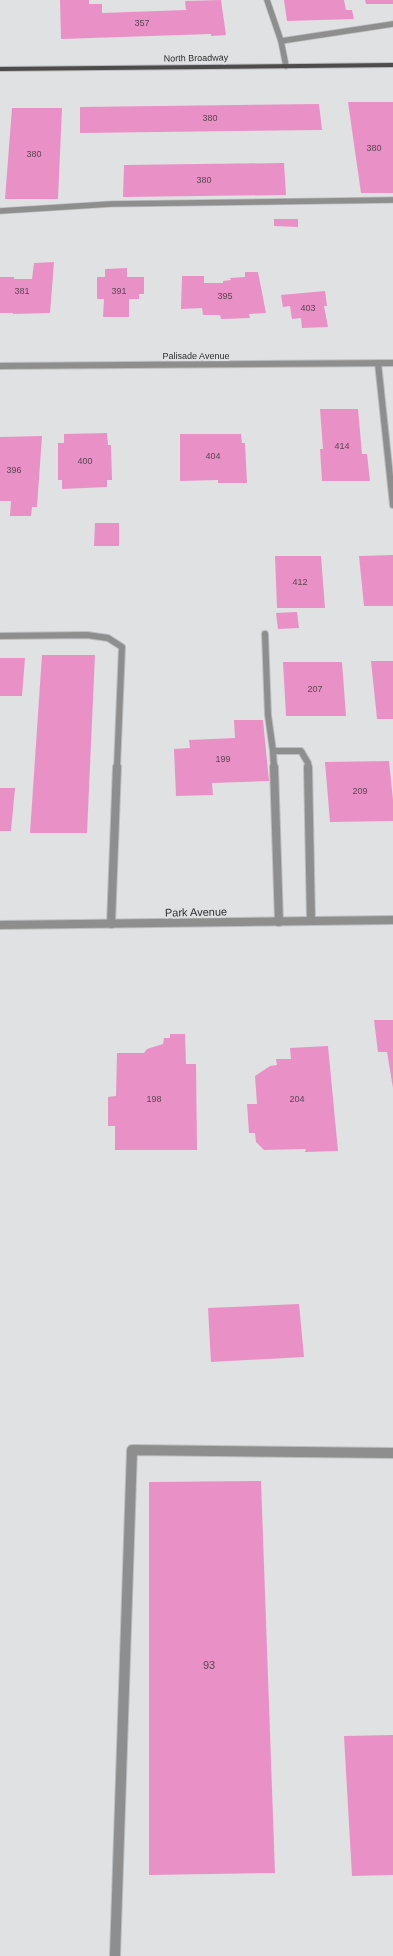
<svg xmlns="http://www.w3.org/2000/svg" width="393" height="1956" viewBox="0 0 393 1956" font-family="Arial,sans-serif">
	<style>
		.building { fill: #e990c7 }
		.lines { fill: none; stroke-linecap: round; stroke-linejoin: round }
		.service-far3-casing { stroke: #bcbdbf; stroke-width: 7 }
		.service-far2-casing { stroke: #bcbdbf; stroke-width: 8 }
		.service-far1-casing { stroke: #bcbdbf; stroke-width: 10 }
		.service-casing { stroke: #bcbdbf; stroke-width: 12 }
		.minor-casing { stroke: #bcbdbf; stroke-width: 8 }
		.tertiary-casing { stroke: #bcbdbf; stroke-width: 10 }
		.primary-casing { stroke: #bcbdbf; stroke-width: 2 }
		.service-far3 { stroke: #8f8e8e; stroke-width: 5.5 }
		.service-far2 { stroke: #8f8e8e; stroke-width: 6 }
		.service-far1 { stroke: #8f8e8e; stroke-width: 8 }
		.service { stroke: #8f8e8e; stroke-width: 10 }
		.minor { stroke: #8f8e8e; stroke-width: 6 }
		.tertiary { stroke: #8f8e8e; stroke-width: 8 }
		.primary { fill: #4d4b4b; fill-rule: evenodd }
		.labels { text-anchor: middle; dominant-baseline: central; stroke-width: 4; stroke-linejoin: round; paint-order: stroke }
		.number-label { font-size: 9px; fill: #5c4654 }
		.far-street-label { font-size: 9px; fill: #2d2e2e; stroke: #e0e1e3 }
		.street-label { font-size: 11px; fill: #2d2e2e; stroke: #e0e1e3 }
		.near-number-label { font-size: 11px; fill: #5c4654 }
	</style>
	<rect width="100%" height="100%" fill="#e0e1e3"/>
	<g class="building">
		<path d="M 60,0 L 89,0 L 89,4 L 102,4 L 102,13 L 186,10 L 185,1 L 221,0 L 226,35 L 211,36 L 211,34 L 61,39 Z"/>
		<path d="M 284,0 L 344,0 L 346,10 L 352,10 L 354,19 L 287,21 Z"/>
		<path d="M 365,0 L 393,0 L 393,4 L 366,4 Z"/>
		<path d="M 348,102 L 393,102 L 393,193 L 361,193 Z"/>
		<path d="M 319,104 L 322,130 L 80,133 L 80,107 Z"/>
		<path d="M 12,108 L 62,108 L 58,199 L 5,199 Z"/>
		<path d="M 284,163 L 286,195 L 123,197 L 124,165 Z"/>
		<path d="M 274,219 L 298,219 L 298,227 L 274,226 Z"/>
		<path d="M 54,262 L 50,313 L 13,314 L 13,313 L 0,313 L 0,277 L 14,277 L 14,279 L 32,279 L 34,263 Z"/>
		<path d="M 127,268 L 127,277 L 144,277 L 144,294 L 139,294 L 139,299 L 129,299 L 129,317 L 103,317 L 104,299 L 97,299 L 97,277 L 105,277 L 105,269 Z"/>
		<path d="M 245,272 L 258,272 L 266,313 L 249,314 L 250,318 L 221,319 L 220,315 L 203,315 L 202,308 L 181,309 L 182,276 L 204,276 L 204,283 L 223,283 L 223,281 L 231,280 L 230,278 L 245,277 Z"/>
		<path d="M 325,291 L 327,306 L 324,306 L 328,327 L 302,328 L 301,318 L 292,319 L 290,306 L 283,307 L 281,295 Z"/>
		<path d="M 320,409 L 358,409 L 362,454 L 367,454 L 370,481 L 322,481 L 320,449 L 323,449 Z"/>
		<path d="M 107,433 L 108,445 L 111,445 L 112,480 L 107,480 L 107,487 L 62,489 L 62,480 L 58,480 L 58,443 L 64,443 L 64,434 Z"/>
		<path d="M 180,434 L 241,434 L 242,443 L 245,443 L 247,483 L 218,483 L 218,480 L 180,481 Z"/>
		<path d="M 42,436 L 37,507 L 32,507 L 31,516 L 10,516 L 11,501 L 0,501 L 0,437 Z"/>
		<path d="M 95,523 L 119,523 L 119,546 L 94,546 Z"/>
		<path d="M 393,555 L 393,606 L 364,606 L 359,556 Z"/>
		<path d="M 275,556 L 321,556 L 325,608 L 277,608 Z"/>
		<path d="M 297,612 L 299,628 L 278,629 L 276,613 Z"/>
		<path d="M 42,655 L 95,655 L 87,833 L 30,833 Z"/>
		<path d="M 0,658 L 25,658 L 22,696 L 0,696 Z"/>
		<path d="M 371,661 L 393,661 L 393,719 L 377,719 Z"/>
		<path d="M 283,662 L 342,662 L 346,716 L 286,716 Z"/>
		<path d="M 234,720 L 263,720 L 269,781 L 212,783 L 213,795 L 176,796 L 174,749 L 190,748 L 189,740 L 235,738 Z"/>
		<path d="M 389,761 L 393,800 L 393,821 L 330,822 L 325,762 Z"/>
		<path d="M 0,788 L 15,788 L 11,831 L 0,831 Z"/>
		<path d="M 374,1020 L 393,1020 L 393,1088 L 387,1052 L 378,1052 Z"/>
		<path d="M 170,1034 L 185,1034 L 186,1064 L 196,1064 L 197,1150 L 115,1150 L 115,1126 L 108,1126 L 108,1097 L 116,1096 L 117,1053 L 144,1053 L 147,1049 L 163,1044 L 164,1038 L 170,1038 Z"/>
		<path d="M 328,1046 L 338,1151 L 305,1152 L 306,1149 L 264,1150 L 256,1142 L 255,1133 L 249,1133 L 247,1104 L 257,1104 L 255,1076 L 270,1066 L 277,1065 L 276,1059 L 291,1059 L 290,1048 Z"/>
		<path d="M 299,1304 L 304,1357 L 211,1362 L 208,1308 Z"/>
		<path d="M 261,1481 L 275,1873 L 149,1875 L 149,1482 Z"/>
		<path d="M 393,1735 L 393,1875 L 352,1876 L 344,1736 Z"/>
	</g>
	<g class="lines">
		<defs>
			<g id="service-far3">
				<path d="M 267,0 L 281,41 L 286,66"/>
				<path d="M 281,41 L 393,24"/>
				<path d="M 0,211 L 111,204 L 393,200"/>
			</g>
			<g id="service-far2">
				<path d="M 378,363 L 393,505"/>
				<path d="M 265,634 L 268,715 L 273,751"/>
				<path d="M 0,636 L 87,635 L 108,638 L 122,647 L 117,768"/>
				<path d="M 274,768 L 273,751 L 301,751 L 308,763 L 308,768"/>
			</g>
			<g id="service-far1">
				<path d="M 274,767 L 279,922"/>
				<path d="M 308,767 L 311,921"/>
				<path d="M 111,924 L 117,767"/>
			</g>
			<path id="service" d="M 115,1956 L 132,1450 L 393,1453"/>
			<path id="minor" d="M 0,366 L 393,363"/>
			<path id="tertiary" d="M 0,925 L 393,920"/>
			<path id="primary" d="M 393,63 L 393,67 L 0,71 L 0,67 Z"/>
		</defs>
		<use href="#service-far3" class="service-far3-casing"/>
		<use href="#service-far2" class="service-far2-casing"/>
		<use href="#service-far1" class="service-far1-casing"/>
		<use href="#service" class="service-casing"/>
		<use href="#minor" class="minor-casing"/>
		<use href="#tertiary" class="tertiary-casing"/>
		<use href="#primary" class="primary-casing"/>
		<use href="#service-far3" class="service-far3"/>
		<use href="#service-far2" class="service-far2"/>
		<use href="#service-far1" class="service-far1"/>
		<use href="#service" class="service"/>
		<use href="#minor" class="minor"/>
		<use href="#tertiary" class="tertiary"/>
		<use href="#primary" class="primary"/>
	</g>
	<g class="labels">
		<g class="number-label">
			<text x="142" y="23">357</text>
			<text x="210" y="118">380</text>
			<text x="374" y="148">380</text>
			<text x="34" y="154">380</text>
			<text x="204" y="180">380</text>
			<text x="22" y="291">381</text>
			<text x="119" y="291">391</text>
			<text x="225" y="296">395</text>
			<text x="308" y="308">403</text>
			<text x="342" y="446">414</text>
			<text x="213" y="456">404</text>
			<text x="85" y="461">400</text>
			<text x="14" y="470">396</text>
			<text x="300" y="582">412</text>
			<text x="315" y="689">207</text>
			<text x="223" y="759">199</text>
			<text x="360" y="791">209</text>
			<text x="154" y="1099">198</text>
			<text x="297" y="1099">204</text>
		</g>
		<g class="far-street-label">
			<text transform="translate(196 58) rotate(-1)">North Broadway</text>
			<text x="196" y="356">Palisade Avenue</text>
		</g>
		<g class="street-label">
			<text transform="translate(196 912) rotate(-1)">Park Avenue</text>
		</g>
		<g class="near-number-label">
			<text x="209" y="1665">93</text>
		</g>
	</g>
</svg>
